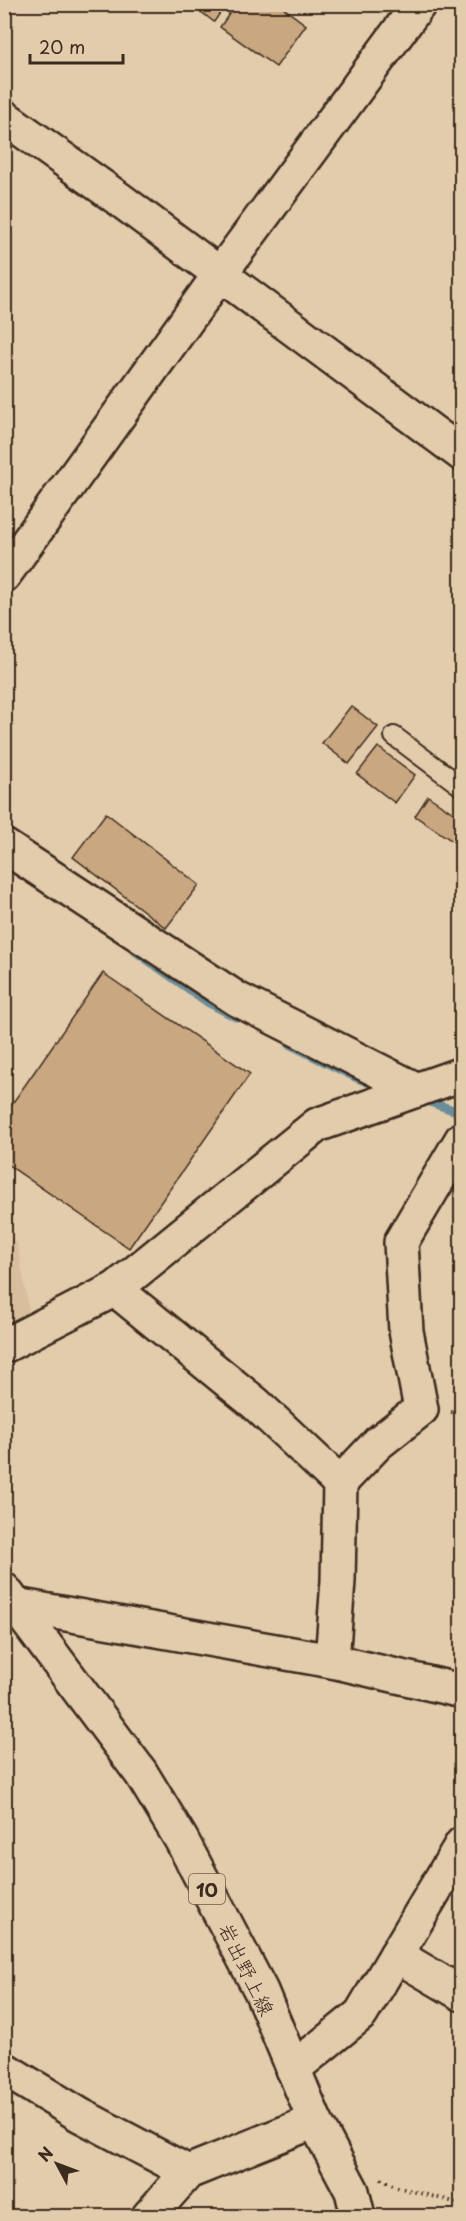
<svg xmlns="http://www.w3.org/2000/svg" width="466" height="2221" viewBox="0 0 466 2221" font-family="'Playpen Sans','Klee One',sans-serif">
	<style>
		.built { fill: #d8be9c }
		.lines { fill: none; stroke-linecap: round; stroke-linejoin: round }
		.stream { stroke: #6a8e99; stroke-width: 9 }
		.building { fill: #c9a780; stroke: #3b2a1e; stroke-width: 1.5 }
		.lane-casing { stroke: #3b2a1e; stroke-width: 22 }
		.street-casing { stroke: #3b2a1e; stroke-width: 38 }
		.secondary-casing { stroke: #3b2a1e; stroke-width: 38 }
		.primary-casing { stroke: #3b2a1e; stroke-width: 38 }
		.path { stroke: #3b2a1e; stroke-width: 4; stroke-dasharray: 1.5 4.5; stroke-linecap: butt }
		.lane { stroke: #e3ccac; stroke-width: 18 }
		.street { stroke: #e3ccac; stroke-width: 33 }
		.secondary { stroke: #e3ccac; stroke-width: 33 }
		.primary { stroke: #e3ccac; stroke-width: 33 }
		.labels { text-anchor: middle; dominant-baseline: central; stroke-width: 4.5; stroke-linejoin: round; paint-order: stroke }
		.shield { fill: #e3ccac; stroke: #6d5b49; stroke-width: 1.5 }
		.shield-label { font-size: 18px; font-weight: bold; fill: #3b2a1e }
		.street-label { font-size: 20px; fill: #3b2a1e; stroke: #e3ccac }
	</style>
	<rect width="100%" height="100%" fill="#e3ccac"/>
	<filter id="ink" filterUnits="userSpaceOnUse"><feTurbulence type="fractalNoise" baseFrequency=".0167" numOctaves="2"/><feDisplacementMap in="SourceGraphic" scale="12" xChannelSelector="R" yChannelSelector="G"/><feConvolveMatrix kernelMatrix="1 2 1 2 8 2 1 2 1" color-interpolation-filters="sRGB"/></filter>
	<g filter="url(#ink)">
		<path class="built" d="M 4,1235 L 17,1243 L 30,1316 L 4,1330 Z"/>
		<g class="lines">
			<g class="stream">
				<path d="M 135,951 L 209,1003 L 236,1017"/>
				<path d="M 289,1044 L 357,1078 L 368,1082"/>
				<path d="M 421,1099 L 462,1113"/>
			</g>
		</g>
		<g class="building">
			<path d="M 191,4 L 226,4 L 214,22 Z"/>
			<path d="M 236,4 L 278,4 L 306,25 L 276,67 L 220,27 Z"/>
			<path d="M 351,706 L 378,727 L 349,764 L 322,743 Z"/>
			<path d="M 378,747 L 415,775 L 395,803 L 357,774 Z"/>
			<path d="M 428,796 L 462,819 L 462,837 L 457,844 L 415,816 Z"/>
			<path d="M 106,813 L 199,885 L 166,928 L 73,857 Z"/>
			<path d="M 103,973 L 250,1074 L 129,1248 L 4,1162 L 4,1099 L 12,1104 Z"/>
		</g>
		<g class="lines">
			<defs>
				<path id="lane" d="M 394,736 L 462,787"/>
				<g id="street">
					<path d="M 4,117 L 119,199 L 462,454"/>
					<path d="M 4,575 L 220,274 L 419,4"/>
					<path d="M 4,846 L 237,999 L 417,1090"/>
					<path d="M 115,1289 L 256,1404 L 340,1483"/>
					<path d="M 4,1603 L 332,1661 L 462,1691"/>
					<path d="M 332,1661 L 338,1581 L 340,1483 L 378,1443 L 421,1409 L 406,1331 L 401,1242 L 462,1139"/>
					<path d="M 396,1955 L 462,1994"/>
					<path d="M 4,2069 L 80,2115 L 188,2172"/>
					<path d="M 293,2069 L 361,2014 L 462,1844"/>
					<path d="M 149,2216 L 188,2172 L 315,2121"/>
				</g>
				<path id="secondary" d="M 4,1346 L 115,1289 L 317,1125 L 462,1074"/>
				<path id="primary" d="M 4,1590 L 141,1773 L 181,1839 L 261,1991 L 315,2121 L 352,2191 L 358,2216"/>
			</defs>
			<use href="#lane" class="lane-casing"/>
			<use href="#street" class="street-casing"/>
			<use href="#secondary" class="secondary-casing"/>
			<use href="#primary" class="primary-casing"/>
			<g class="path">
				<path d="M 451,1412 L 462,1413"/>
				<path d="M 381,2179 L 397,2187 L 462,2204"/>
			</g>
			<use href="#lane" class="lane"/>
			<use href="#street" class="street"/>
			<use href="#secondary" class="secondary"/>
			<use href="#primary" class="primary"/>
		</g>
	</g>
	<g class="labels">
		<rect class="shield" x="189" y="1874" width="36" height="30" rx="4.5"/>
		<g class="shield-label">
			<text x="207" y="1889">10</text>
		</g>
		<g class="street-label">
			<text transform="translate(247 1969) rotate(64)">岩出野上線</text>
		</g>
	</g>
	<rect width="466" height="2221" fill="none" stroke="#e3ccac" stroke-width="24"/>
	<rect x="12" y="12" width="442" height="2197" fill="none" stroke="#3b2a1e" stroke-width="2" filter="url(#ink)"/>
	<g transform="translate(57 2164) rotate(311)" stroke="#e3ccac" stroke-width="4.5" paint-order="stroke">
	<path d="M0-4.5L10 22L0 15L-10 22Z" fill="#3b2a1e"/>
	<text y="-9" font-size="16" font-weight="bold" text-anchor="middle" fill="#3b2a1e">N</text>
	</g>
	<path d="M30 54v9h93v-9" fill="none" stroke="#3b2a1e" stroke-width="3"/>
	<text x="39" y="54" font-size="18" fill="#3b2a1e" stroke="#e3ccac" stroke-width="4.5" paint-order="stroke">20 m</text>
</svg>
